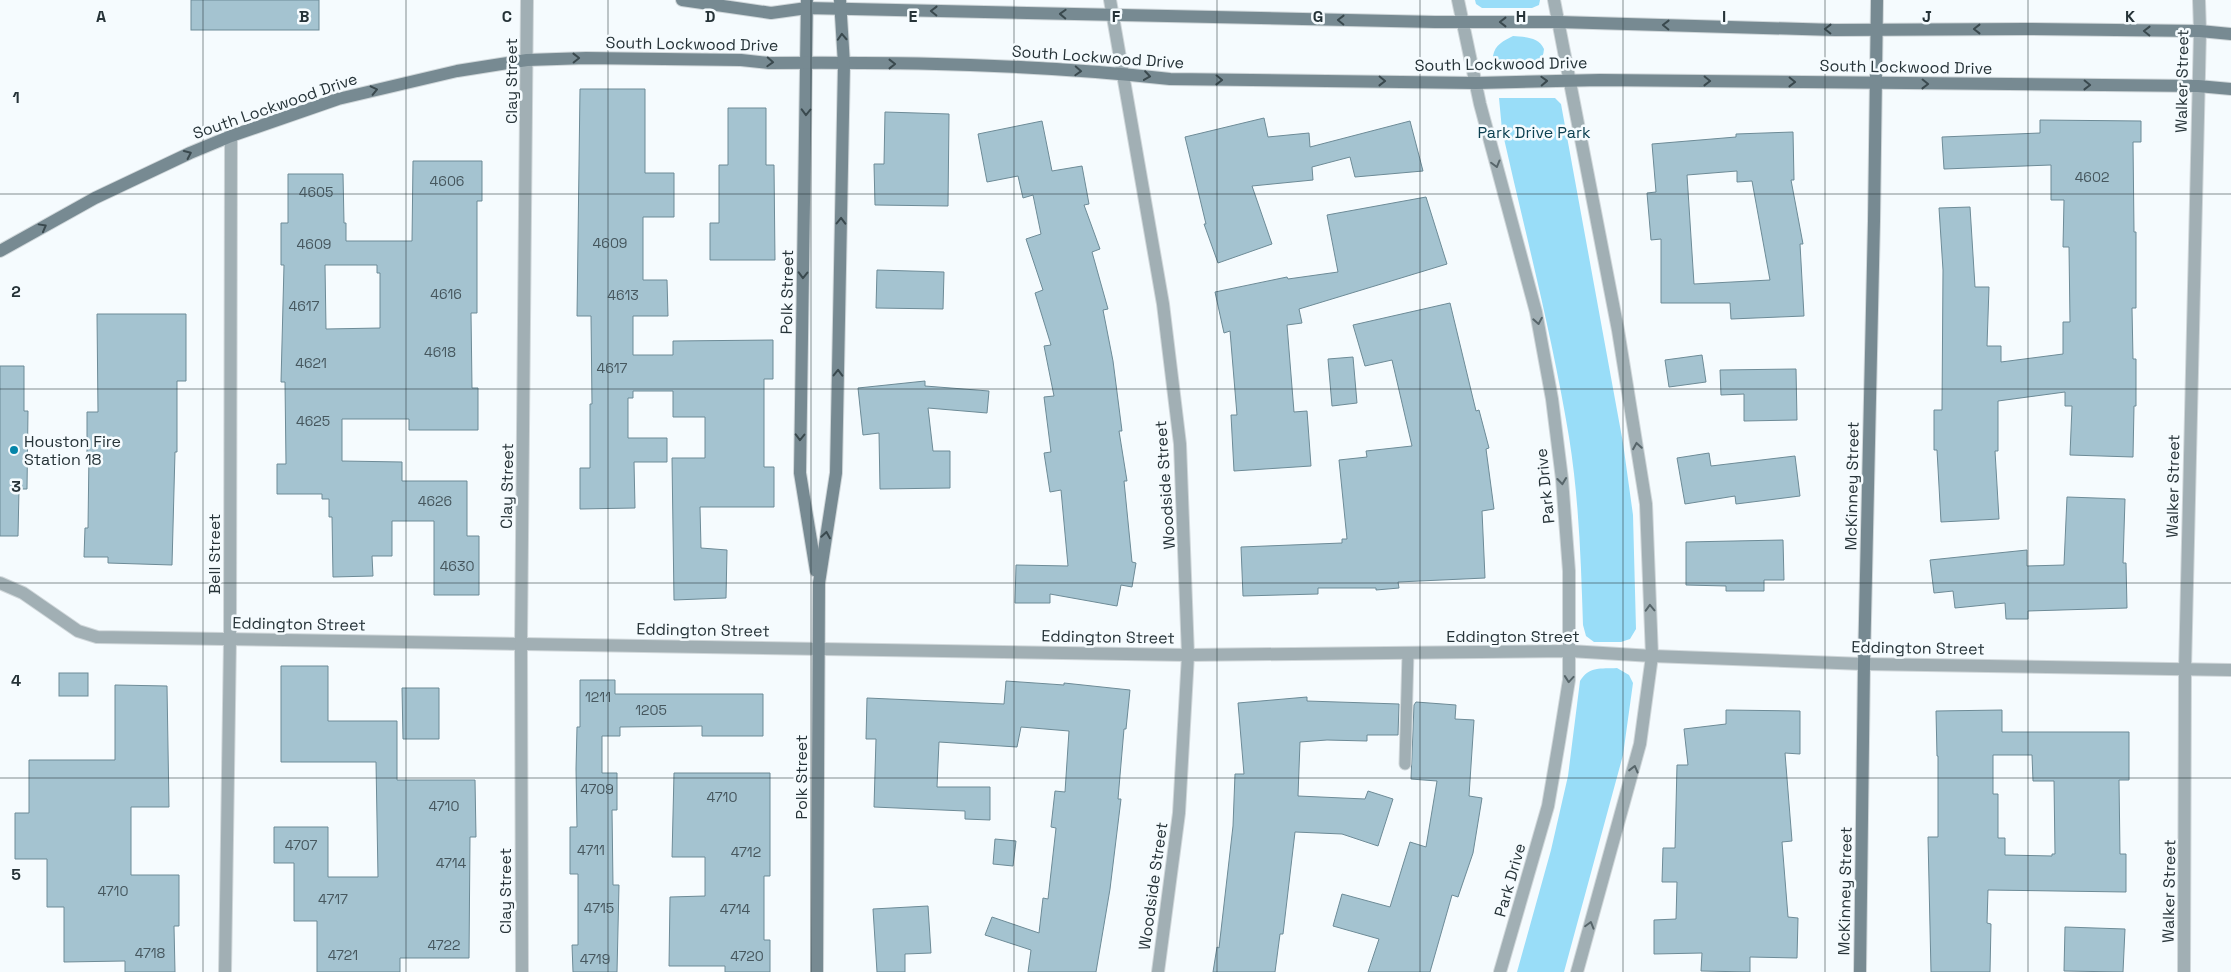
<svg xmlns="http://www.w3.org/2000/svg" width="2231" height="972" viewBox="0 0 2231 972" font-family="'Space Grotesk',sans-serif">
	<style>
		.green { fill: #99ddf8 }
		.building { fill: #a4c3d0; stroke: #6d8b97; fill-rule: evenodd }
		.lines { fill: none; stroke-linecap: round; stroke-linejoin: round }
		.lane-casing { stroke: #d0d7da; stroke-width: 13 }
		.street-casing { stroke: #d0d7da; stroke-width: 14 }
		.secondary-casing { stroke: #d0d7da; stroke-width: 14 }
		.lane { stroke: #a1afb4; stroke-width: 11 }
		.street { stroke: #a1afb4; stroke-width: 12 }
		.secondary { stroke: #778a92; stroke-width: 12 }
		.oneway { stroke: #3a494e }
		.oneway2 { stroke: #57656a }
		.grid { fill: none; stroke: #263338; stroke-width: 1; stroke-opacity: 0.55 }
		.poi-dot { fill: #0585a9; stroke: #f5fbfe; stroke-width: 2 }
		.labels { text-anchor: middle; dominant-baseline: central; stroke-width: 5; stroke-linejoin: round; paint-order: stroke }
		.number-label { font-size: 14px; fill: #46575e }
		.street-label { font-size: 16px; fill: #263338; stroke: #f5fbfe }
		.park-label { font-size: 16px; fill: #0c4051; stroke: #f5fbfe }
		.poi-label { font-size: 16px; fill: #263338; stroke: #f5fbfe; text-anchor: start }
		.grid-label { font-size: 16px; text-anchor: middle; font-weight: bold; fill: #263338; stroke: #f5fbfe; stroke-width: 5; stroke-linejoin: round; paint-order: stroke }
	</style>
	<rect width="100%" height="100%" fill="#f5fbfe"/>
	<g class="green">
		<path d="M 1475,0 L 1540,0 L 1539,5 L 1532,8 L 1482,8 L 1476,4 Z"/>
		<path d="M 1513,36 C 1524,37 1539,37 1544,49 C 1543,73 1511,71 1496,62 L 1493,56 C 1495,44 1504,41 1513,36 Z"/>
		<path d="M 1499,98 L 1555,98 L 1561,104 L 1623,443 L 1633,515 L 1636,629 L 1630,639 L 1621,642 L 1594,642 L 1586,636 L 1583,625 C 1581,562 1579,499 1569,437 C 1552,334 1525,232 1502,130 Z"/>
		<path d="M 1617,668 L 1629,675 L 1633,683 L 1623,755 L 1564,972 L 1517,972 L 1551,850 L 1568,776 L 1580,681 C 1589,666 1601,669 1617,668 Z"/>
	</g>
	<g class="building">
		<rect x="191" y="0" width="128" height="30"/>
		<path d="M 580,89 L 645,89 L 645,173 L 674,173 L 674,217 L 643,217 L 643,280 L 667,280 L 668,316 L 633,316 L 633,355 L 673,355 L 673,341 L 773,340 L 773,379 L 764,379 L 764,467 L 774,467 L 774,507 L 700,507 L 701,548 L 727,550 L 726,598 L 674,600 L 672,458 L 705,458 L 705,417 L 673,417 L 673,391 L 633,391 L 633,398 L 628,398 L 628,438 L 667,438 L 667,462 L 634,462 L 635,508 L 580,509 L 580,468 L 590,468 L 590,404 L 592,404 L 591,316 L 577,316 Z"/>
		<path d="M 728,108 L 766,108 L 766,165 L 774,165 L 775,260 L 710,260 L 710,223 L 719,223 L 719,165 L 728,165 Z"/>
		<path d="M 885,112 L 949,114 L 948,206 L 875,205 L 874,164 L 884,164 Z"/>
		<path d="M 1264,118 L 1268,137 L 1309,133 L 1310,147 L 1410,121 L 1423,171 L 1355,177 L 1350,157 L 1312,167 L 1313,180 L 1252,186 L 1272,244 L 1218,263 L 1204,224 L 1206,224 L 1185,137 Z"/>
		<path d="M 2040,120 L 2141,121 L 2141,142 L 2133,142 L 2134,232 L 2136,232 L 2136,308 L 2132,308 L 2133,359 L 2136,359 L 2136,406 L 2134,406 L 2133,457 L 2070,455 L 2072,406 L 2065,406 L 2065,392 L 1998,401 L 1998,451 L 1995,451 L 1999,519 L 1941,522 L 1937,450 L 1934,450 L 1934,410 L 1942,410 L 1943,270 L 1939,208 L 1970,207 L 1975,287 L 1989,287 L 1987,346 L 2001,346 L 2001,362 L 2063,354 L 2063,322 L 2070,322 L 2069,247 L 2063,247 L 2064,200 L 2051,200 L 2051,165 L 1944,169 L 1942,137 L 2040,133 Z"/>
		<path d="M 1042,121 L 1052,171 L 1082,166 L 1089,204 L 1084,205 L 1100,249 L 1092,252 L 1108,309 L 1103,310 L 1113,361 L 1122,431 L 1119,431 L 1127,481 L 1124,481 L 1132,562 L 1136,563 L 1132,587 L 1121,585 L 1117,606 L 1050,594 L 1050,603 L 1015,603 L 1016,565 L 1068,566 L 1061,490 L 1050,492 L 1044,453 L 1051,452 L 1044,397 L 1054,396 L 1044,346 L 1051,345 L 1035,293 L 1043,290 L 1026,239 L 1041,234 L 1033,195 L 1023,198 L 1018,176 L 987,182 L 978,134 Z"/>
		<path d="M 1793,132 L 1794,180 L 1791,180 L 1803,244 L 1800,244 L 1804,316 L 1731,319 L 1730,303 L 1661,303 L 1661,239 L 1651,240 L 1647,193 L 1656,192 L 1652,144 L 1736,137 L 1736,134 ZM 1737,171 L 1737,182 L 1752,181 L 1770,280 L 1694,284 L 1687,175 Z"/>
		<path d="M 413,161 L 482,161 L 482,201 L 477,201 L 477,313 L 471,313 L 472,388 L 478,388 L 478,430 L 409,430 L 409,419 L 342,419 L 342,461 L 402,462 L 402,481 L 467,481 L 467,536 L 479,536 L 479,595 L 434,595 L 434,521 L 392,521 L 392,556 L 372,556 L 373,576 L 333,577 L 332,517 L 329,517 L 329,499 L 322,499 L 322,494 L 277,494 L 277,464 L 286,464 L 285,382 L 281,382 L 284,265 L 281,265 L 281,223 L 288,223 L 288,174 L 343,174 L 344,223 L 346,223 L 346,241 L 412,241 ZM 325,265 L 377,265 L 377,273 L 380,273 L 380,328 L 326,329 Z"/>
		<path d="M 1426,197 L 1447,264 L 1299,309 L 1302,323 L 1287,325 L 1294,412 L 1307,411 L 1311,466 L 1234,471 L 1231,415 L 1237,415 L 1230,331 L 1224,333 L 1215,292 L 1287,277 L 1288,279 L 1338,272 L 1327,215 Z"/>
		<path d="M 877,270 L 944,272 L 943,309 L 876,308 Z"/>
		<path d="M 1450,303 L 1476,411 L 1479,410 L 1489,448 L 1486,449 L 1494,509 L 1482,511 L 1485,578 L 1398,582 L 1399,588 L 1376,590 L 1376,588 L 1318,588 L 1318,594 L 1243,596 L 1241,547 L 1342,543 L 1342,539 L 1347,539 L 1339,460 L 1367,457 L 1366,451 L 1412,446 L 1392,360 L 1365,366 L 1353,325 Z"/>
		<path d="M 97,314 L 186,314 L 186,381 L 177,381 L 177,452 L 175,452 L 172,565 L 108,563 L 108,557 L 84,557 L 85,528 L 88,528 L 89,452 L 87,452 L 87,412 L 98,412 Z"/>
		<path d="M 1702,355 L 1706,382 L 1669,387 L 1665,360 Z"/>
		<path d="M 1353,357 L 1357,403 L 1332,406 L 1328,359 Z"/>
		<path d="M 0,366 L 24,366 L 24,411 L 28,411 L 27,489 L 19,489 L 18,536 L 0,536 Z"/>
		<path d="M 1796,369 L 1797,420 L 1744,421 L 1744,394 L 1721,395 L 1720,370 Z"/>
		<path d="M 925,381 L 925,386 L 989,391 L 987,413 L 928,408 L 933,451 L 950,451 L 950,488 L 880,489 L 879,433 L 863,435 L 858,388 Z"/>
		<path d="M 1709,453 L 1711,466 L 1795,456 L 1800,496 L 1736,504 L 1735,496 L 1685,504 L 1677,458 Z"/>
		<path d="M 2067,497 L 2125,499 L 2123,563 L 2126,563 L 2127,608 L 2028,611 L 2028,619 L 2006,619 L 2005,603 L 1955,608 L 1953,591 L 1934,593 L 1930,560 L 2027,550 L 2027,566 L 2064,565 Z"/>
		<path d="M 1783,540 L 1784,580 L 1764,580 L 1764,591 L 1726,591 L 1726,586 L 1686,585 L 1686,542 Z"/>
		<path d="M 281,666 L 328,666 L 328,721 L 397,721 L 397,780 L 475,780 L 476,837 L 470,837 L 469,958 L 400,958 L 400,972 L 317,972 L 317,921 L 294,921 L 294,863 L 274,863 L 274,827 L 328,827 L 328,877 L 378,877 L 376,762 L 281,762 Z"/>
		<rect x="59" y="673" width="29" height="23"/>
		<path d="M 580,680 L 615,680 L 615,694 L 763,694 L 763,736 L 702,736 L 702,726 L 620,727 L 620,736 L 602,736 L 602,773 L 617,773 L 617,810 L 612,810 L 613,885 L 619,885 L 617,972 L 573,972 L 572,945 L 578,945 L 578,874 L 570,874 L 570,827 L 577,827 L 576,769 L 577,727 L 580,727 Z"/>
		<path d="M 1006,681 L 1064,685 L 1064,683 L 1130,690 L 1126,729 L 1124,729 L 1118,799 L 1121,799 L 1110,889 L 1096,972 L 1028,972 L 1031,950 L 985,935 L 992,917 L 1039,933 L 1043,898 L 1048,899 L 1056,828 L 1051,827 L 1055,791 L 1065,792 L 1069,731 L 1021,727 L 1017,747 L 939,742 L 937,787 L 990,787 L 990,820 L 965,819 L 965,811 L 874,807 L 876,739 L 866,739 L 867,698 L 1004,704 Z"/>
		<path d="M 115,685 L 167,686 L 169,807 L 131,807 L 131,875 L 179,875 L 179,926 L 174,926 L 175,972 L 125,972 L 125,961 L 64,962 L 64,907 L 47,907 L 47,859 L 15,859 L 15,813 L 29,813 L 29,760 L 115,760 Z"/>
		<path d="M 402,688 L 439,688 L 439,739 L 403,739 Z"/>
		<path d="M 1307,697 L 1307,701 L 1399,704 L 1398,735 L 1367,735 L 1367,741 L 1327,740 L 1300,742 L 1298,796 L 1365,799 L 1368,791 L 1393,799 L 1378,846 L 1342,834 L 1295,832 L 1283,934 L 1280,934 L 1275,972 L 1213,972 L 1217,947 L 1219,948 L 1233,826 L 1235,774 L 1244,774 L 1238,703 Z"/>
		<path d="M 1416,702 L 1456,705 L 1455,719 L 1474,720 L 1469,796 L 1482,798 L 1473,853 L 1458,897 L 1452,895 L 1430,972 L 1368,972 L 1379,939 L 1333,926 L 1342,894 L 1390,907 L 1410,842 L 1426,847 L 1437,781 L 1411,779 L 1414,705 Z"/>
		<path d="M 1726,710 L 1800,711 L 1800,754 L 1785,753 L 1792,841 L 1782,842 L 1788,917 L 1798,918 L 1797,958 L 1750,957 L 1750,972 L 1701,971 L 1702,953 L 1654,954 L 1654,920 L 1676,919 L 1677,882 L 1662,882 L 1663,848 L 1675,848 L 1677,765 L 1688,765 L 1684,729 L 1726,724 Z"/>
		<path d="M 2002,710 L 2002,732 L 2129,732 L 2129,780 L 2119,780 L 2120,854 L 2126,854 L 2126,892 L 1988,890 L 1987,923 L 1991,924 L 1990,972 L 1931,972 L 1928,837 L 1938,837 L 1938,756 L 1937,756 L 1936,711 ZM 1993,755 L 2032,755 L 2033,781 L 2054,781 L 2055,854 L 2052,854 L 2052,856 L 2005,855 L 2005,838 L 1998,838 L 1998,794 L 1993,794 Z"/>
		<path d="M 674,773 L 770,773 L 770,876 L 764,876 L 764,940 L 770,940 L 770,972 L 725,972 L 725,966 L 669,966 L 670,897 L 705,896 L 705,857 L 672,857 Z"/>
		<path d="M 995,839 L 1016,841 L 1013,866 L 993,864 Z"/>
		<path d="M 928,906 L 931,953 L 905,954 L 905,972 L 877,972 L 873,909 Z"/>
		<path d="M 2065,927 L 2125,929 L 2123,972 L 2064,971 Z"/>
	</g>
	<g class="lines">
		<defs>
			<path id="lane" d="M 1405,764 L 1408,653"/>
			<g id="street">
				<path d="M 1110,0 L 1163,304 L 1180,444 L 1188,655 L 1179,813 L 1158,972"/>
				<path d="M 1458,0 L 1480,104 L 1536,312 L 1552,399 L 1562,479 L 1569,571 L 1569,680 L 1559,742 L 1548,806 L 1500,972"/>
				<path d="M 1554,0 L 1618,330 L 1646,504 L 1652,656 L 1640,744 L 1577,972"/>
				<path d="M 0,583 L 23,593 L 78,631 L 97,637 L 1188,655 L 1570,651 L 1652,656 L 1864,664 L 2231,670"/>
				<path d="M 225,972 L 230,639 L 231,136"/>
				<path d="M 522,972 L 521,644 L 527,0"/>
				<path d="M 2184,972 L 2185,670 L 2200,31 L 2199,0"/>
			</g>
			<g id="secondary">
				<path d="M 682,0 L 771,13 L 807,8 L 1435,22 L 1559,22 L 1835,30 L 2026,29 L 2200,31 L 2231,34"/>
				<path d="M 807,0 L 800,473 L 816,571"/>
				<path d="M 0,251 L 95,198 L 190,153 L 231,136 L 338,99 L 457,71 L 527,60 L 586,58 L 741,60 L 769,63 C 903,62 1038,64 1170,79 L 1476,83 L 1600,80 L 2198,86 L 2231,89"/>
				<path d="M 817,972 L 819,583 L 836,473 L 844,64 L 840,0"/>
				<path d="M 1860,972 L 1864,664 L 1874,221 L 1877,0"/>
			</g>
		</defs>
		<use href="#lane" class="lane-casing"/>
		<use href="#street" class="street-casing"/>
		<use href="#secondary" class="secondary-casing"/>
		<use href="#lane" class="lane"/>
		<use href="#street" class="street"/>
		<use href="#secondary" class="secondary"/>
	</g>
	<defs><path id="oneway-chevron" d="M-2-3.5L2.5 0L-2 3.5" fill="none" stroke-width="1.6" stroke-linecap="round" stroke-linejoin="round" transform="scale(1.25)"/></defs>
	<g class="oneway">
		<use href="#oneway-chevron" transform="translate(934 11) rotate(-179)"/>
		<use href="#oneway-chevron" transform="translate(1063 14) rotate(-178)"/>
		<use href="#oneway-chevron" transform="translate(1341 20) rotate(-179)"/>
		<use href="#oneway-chevron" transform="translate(1503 22) rotate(-180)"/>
		<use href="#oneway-chevron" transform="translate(1666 25) rotate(-179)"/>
		<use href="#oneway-chevron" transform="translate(1828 29) rotate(-179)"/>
		<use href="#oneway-chevron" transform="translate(1977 29) rotate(180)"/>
		<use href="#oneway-chevron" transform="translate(2147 31) rotate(-179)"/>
		<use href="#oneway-chevron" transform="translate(842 37) rotate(-93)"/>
		<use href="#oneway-chevron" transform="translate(576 58) rotate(-1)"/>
		<use href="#oneway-chevron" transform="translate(770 62) rotate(3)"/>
		<use href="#oneway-chevron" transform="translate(892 64)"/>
		<use href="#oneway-chevron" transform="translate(1078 71) rotate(3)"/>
		<use href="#oneway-chevron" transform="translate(1147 76) rotate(8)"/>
		<use href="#oneway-chevron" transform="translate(1219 80) rotate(1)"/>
		<use href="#oneway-chevron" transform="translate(1382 81) rotate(1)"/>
		<use href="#oneway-chevron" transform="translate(1544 81) rotate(-2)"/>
		<use href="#oneway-chevron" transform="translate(1707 81) rotate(1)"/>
		<use href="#oneway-chevron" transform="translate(1792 82) rotate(1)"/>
		<use href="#oneway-chevron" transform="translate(1925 84) rotate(1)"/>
		<use href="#oneway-chevron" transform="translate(2087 85) rotate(1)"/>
		<use href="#oneway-chevron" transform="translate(374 90) rotate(-13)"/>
		<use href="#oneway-chevron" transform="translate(806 112) rotate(91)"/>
		<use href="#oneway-chevron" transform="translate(188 154) rotate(-25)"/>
		<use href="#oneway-chevron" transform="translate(841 221) rotate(-89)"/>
		<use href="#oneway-chevron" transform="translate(43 227) rotate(-29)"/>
		<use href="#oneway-chevron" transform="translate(803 275) rotate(91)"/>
		<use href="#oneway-chevron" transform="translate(838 373) rotate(-89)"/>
		<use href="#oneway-chevron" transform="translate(800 437) rotate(91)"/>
		<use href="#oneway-chevron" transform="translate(826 535) rotate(-81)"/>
	</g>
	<g class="oneway2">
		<use href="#oneway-chevron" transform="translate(1496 164) rotate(75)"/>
		<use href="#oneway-chevron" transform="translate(1538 321) rotate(80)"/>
		<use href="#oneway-chevron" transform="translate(1637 446) rotate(-99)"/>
		<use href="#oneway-chevron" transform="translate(1562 481) rotate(84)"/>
		<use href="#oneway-chevron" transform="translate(1650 608) rotate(-92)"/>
		<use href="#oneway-chevron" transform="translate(1569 679) rotate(95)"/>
		<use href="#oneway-chevron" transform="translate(1634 769) rotate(-76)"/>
		<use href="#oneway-chevron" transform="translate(1590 925) rotate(-74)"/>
	</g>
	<path class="grid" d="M 203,0 L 203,972M 406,0 L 406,972M 608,0 L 608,972M 811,0 L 811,972M 1014,0 L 1014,972M 1217,0 L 1217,972M 1420,0 L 1420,972M 1623,0 L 1623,972M 1825,0 L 1825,972M 2028,0 L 2028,972M 0,194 L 2231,194M 0,389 L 2231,389M 0,583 L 2231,583M 0,778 L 2231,778"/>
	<circle class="poi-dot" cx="14" cy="450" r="5"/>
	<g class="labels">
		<g class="number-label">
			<text x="2092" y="177">4602</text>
			<text x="447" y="181">4606</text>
			<text x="316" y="192">4605</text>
			<text x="610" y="243">4609</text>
			<text x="314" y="244">4609</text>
			<text x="446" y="294">4616</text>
			<text x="623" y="295">4613</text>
			<text x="304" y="306">4617</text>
			<text x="440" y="352">4618</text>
			<text x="311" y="363">4621</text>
			<text x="612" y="368">4617</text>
			<text x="313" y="421">4625</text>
			<text x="435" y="501">4626</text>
			<text x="457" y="566">4630</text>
			<text x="598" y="697">1211</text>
			<text x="651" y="710">1205</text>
			<text x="597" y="789">4709</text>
			<text x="722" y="797">4710</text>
			<text x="444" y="806">4710</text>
			<text x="301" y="845">4707</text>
			<text x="591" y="850">4711</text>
			<text x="746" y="852">4712</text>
			<text x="451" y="863">4714</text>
			<text x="113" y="891">4710</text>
			<text x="333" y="899">4717</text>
			<text x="599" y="908">4715</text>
			<text x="735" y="909">4714</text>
			<text x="444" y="945">4722</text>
			<text x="150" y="953">4718</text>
			<text x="343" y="955">4721</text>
			<text x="747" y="956">4720</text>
			<text x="595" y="959">4719</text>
		</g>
		<g class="street-label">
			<text transform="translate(692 44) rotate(1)">South Lockwood Drive</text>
			<text transform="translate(1098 57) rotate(4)">South Lockwood Drive</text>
			<text transform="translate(1501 64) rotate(-1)">South Lockwood Drive</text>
			<text transform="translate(1906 67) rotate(1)">South Lockwood Drive</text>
			<text transform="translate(511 81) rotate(-90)">Clay Street</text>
			<text transform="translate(2182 81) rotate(-89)">Walker Street</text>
			<text transform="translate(275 106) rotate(-19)">South Lockwood Drive</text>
			<text transform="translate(787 292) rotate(-89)">Polk Street</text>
			<text transform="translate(1165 485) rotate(-94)">Woodside Street</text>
			<text transform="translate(507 486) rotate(-89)">Clay Street</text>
			<text transform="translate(1545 486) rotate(-96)">Park Drive</text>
			<text transform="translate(1852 486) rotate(-89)">McKinney Street</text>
			<text transform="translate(2173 486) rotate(-89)">Walker Street</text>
			<text transform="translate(214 554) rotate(-90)">Bell Street</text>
			<text transform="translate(299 624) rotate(1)">Eddington Street</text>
			<text transform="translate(703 630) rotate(1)">Eddington Street</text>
			<text x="1513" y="636">Eddington Street</text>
			<text transform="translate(1108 637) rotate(1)">Eddington Street</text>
			<text transform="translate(1918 648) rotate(1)">Eddington Street</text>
			<text transform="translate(801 777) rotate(-90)">Polk Street</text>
			<text transform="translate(1510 880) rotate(-74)">Park Drive</text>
			<text transform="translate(1153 886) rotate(-82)">Woodside Street</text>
			<text transform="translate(505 891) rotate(-90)">Clay Street</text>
			<text transform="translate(1845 891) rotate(-89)">McKinney Street</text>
			<text transform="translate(2169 891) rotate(-89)">Walker Street</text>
		</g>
		<g class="park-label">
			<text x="1534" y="132">Park Drive Park</text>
		</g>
		<g class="poi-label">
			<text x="24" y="441">Houston Fire<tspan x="24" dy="18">Station 18</tspan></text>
		</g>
	</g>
	<g class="grid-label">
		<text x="101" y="22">A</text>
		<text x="304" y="22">B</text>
		<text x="507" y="22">C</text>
		<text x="710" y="22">D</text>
		<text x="913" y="22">E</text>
		<text x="1116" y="22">F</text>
		<text x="1318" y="22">G</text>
		<text x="1521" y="22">H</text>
		<text x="1724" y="22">I</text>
		<text x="1927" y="22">J</text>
		<text x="2130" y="22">K</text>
		<text x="16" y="103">1</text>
		<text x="16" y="297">2</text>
		<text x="16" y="492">3</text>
		<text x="16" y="686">4</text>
		<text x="16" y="880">5</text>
	</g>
</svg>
